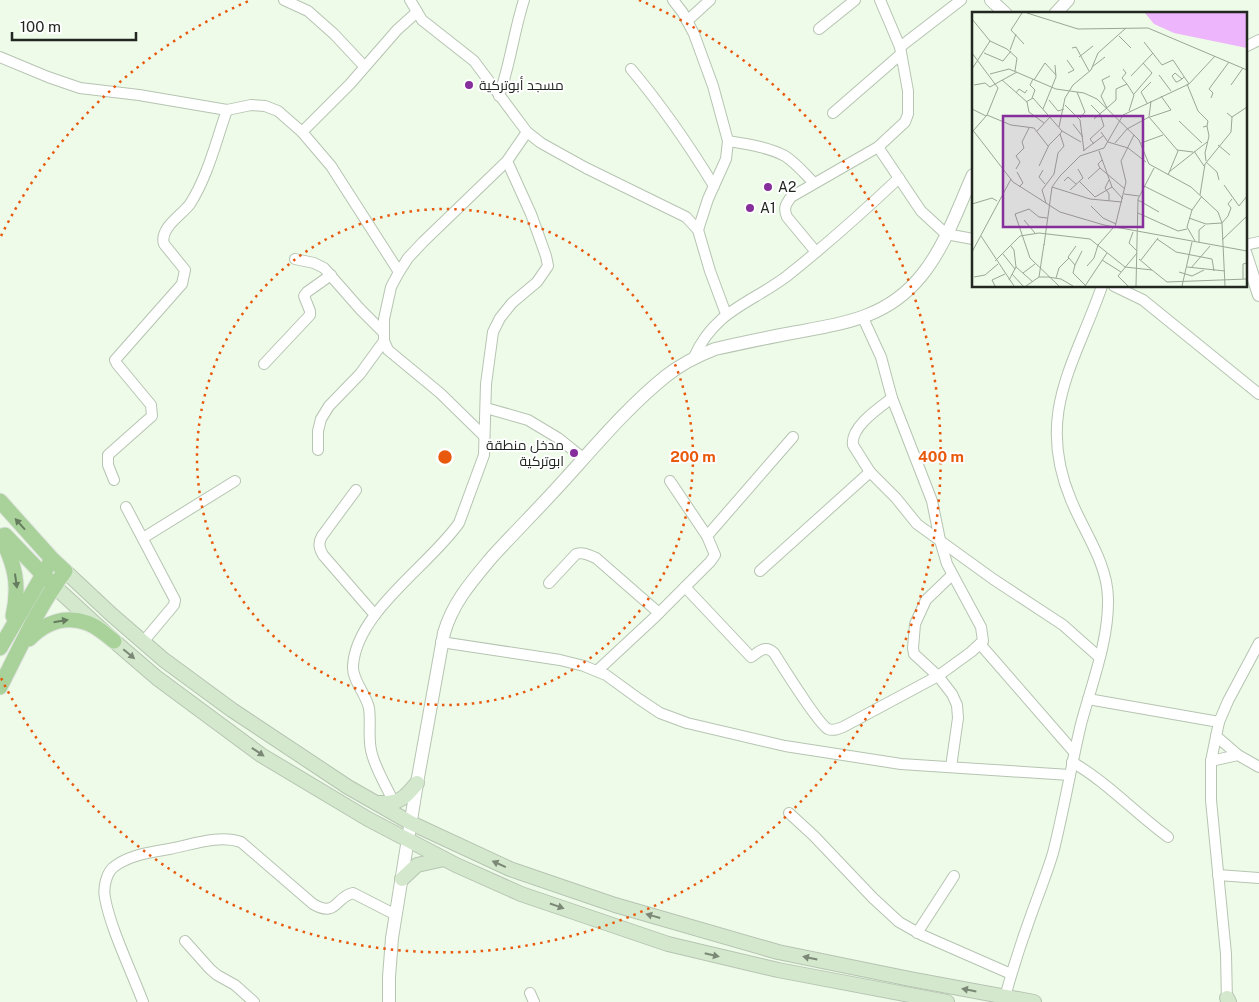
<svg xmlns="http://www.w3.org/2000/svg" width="1259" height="1002" viewBox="0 0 1259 1002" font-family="'Public Sans',Cairo,sans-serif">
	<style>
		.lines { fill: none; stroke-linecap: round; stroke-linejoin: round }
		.minor-casing { stroke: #b6c4b2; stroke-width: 12 }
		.tertiary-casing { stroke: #b6c4b2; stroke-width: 14 }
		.secondary-casing { stroke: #b6c4b2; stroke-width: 16 }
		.primary-casing { stroke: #e4e5e4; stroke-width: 17 }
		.minor { stroke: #fff; stroke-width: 10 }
		.tertiary { stroke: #fff; stroke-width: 12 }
		.secondary { stroke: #d4e8cd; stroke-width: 14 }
		.primary { stroke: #a9d29b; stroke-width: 15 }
		.oneway { fill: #667c5e }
		.oneway2 { fill: #7b8876 }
		.ring { fill: none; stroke: #e8590c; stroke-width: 2.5; stroke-dasharray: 2.5 5 }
		.poi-dot { fill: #862e9b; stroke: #fff; stroke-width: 2 }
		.labels { text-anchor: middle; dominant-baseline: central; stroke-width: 4; stroke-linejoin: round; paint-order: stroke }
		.poi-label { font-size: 14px; fill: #222720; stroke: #fff; text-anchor: start }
		.inset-road { fill: none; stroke: #9ca698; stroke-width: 1 }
		.view { fill: #862e9b; fill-opacity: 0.15; stroke: #862e9b; stroke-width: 2.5 }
		.inset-edge { fill: none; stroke: #222720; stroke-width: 2.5 }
		.centre { fill: #e8590c; stroke: #fff; stroke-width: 2.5 }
		.ring-label { font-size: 15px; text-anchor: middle; font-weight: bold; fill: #e8590c; stroke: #fff; stroke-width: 4; stroke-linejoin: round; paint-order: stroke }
	</style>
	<rect width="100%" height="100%" fill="#edfbe8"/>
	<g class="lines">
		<defs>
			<g id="minor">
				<path d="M 284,0 L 308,11 L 334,34 L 364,66"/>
				<path d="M 410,0 L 422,20 L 474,61 L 527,132 L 541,143 L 586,168 L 686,217 L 698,230 L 710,271 L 726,314"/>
				<path d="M 673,0 L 683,13 L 694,34 L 713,86 L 728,141 L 726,159 L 708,199 L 698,230"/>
				<path d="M 687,21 L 710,0"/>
				<path d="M 819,29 L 855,0"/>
				<path d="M 900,47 L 961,0"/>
				<path d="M 1245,47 L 1259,40"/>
				<path d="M 0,57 L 48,77 L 80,88 L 139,95 L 227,110 L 251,105 L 265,106 L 278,111 L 302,132 L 331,166 L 399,272"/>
				<path d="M 631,69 C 662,106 689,145 714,186"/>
				<path d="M 499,96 C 510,65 514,31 524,0"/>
				<path d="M 833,113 L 901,54"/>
				<path d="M 302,132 L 350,84 L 397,30 L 417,12"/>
				<path d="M 728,141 C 747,144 768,147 785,156 C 796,163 805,174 814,183"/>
				<path d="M 878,147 L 921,211 L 946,234 L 973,239"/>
				<path d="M 1245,245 L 1259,242"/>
				<path d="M 816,252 L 787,217 C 783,208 786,204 791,197 L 878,147 L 905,122 L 908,114 L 908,91 L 900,47 L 880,0"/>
				<path d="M 295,259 L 314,263 L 324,268 L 360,309 L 384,333"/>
				<path d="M 1114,286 L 1143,300 L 1259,394"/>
				<path d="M 694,357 C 715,310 750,304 787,276 C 826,245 863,212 899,178"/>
				<path d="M 264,364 L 310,315 L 310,311 L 304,296 L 307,292 L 331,275"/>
				<path d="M 892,398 C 879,408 850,427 853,445 L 870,472 L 896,498 L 917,524 L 993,579 L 1063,625 L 1099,657"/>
				<path d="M 486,408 L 528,420 L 558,438 L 583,458"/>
				<path d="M 484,436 L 440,393 L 388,350 L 384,341 L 384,319 L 391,287 L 399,272 L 408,258 L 423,242 L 507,161"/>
				<path d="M 318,450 L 318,431 L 321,419 L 329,406 L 360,374 L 384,341"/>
				<path d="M 114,480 L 108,465 L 108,455 L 152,416 L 151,405 L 117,364 L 115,360 L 182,284 L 185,270 L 164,244 C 159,228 182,215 190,204 C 208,176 216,141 227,110"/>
				<path d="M 356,490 L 322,536 C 318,543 319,548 323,555 L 375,615"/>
				<path d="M 126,507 L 175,600 L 174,605 L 143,642"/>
				<path d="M 707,536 L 793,437"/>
				<path d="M 143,538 L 235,481"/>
				<path d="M 760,571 L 870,472"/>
				<path d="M 549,583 L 576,554 C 584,552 589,555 596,558 L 659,613"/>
				<path d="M 685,587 L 751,657 C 759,652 765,644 774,653 C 781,664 819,725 828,729 C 833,731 838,729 843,727 L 938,676 L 971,652 L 983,641 L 981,627 L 947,564 L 940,540 L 932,501 L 892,398 L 881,357 L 863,318"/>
				<path d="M 441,642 L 560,660 L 584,666 L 606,675 L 639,699 L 660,713 L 687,723 L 785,746 L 901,764 L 1070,775"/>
				<path d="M 980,644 L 1074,752"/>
				<path d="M 598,670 L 655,617 L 710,562 L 715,555 L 707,536 L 670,481"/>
				<path d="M 1088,699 L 1219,722"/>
				<path d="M 1216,736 L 1238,755"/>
				<path d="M 1211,761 L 1238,755 L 1259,767"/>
				<path d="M 1072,762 C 1107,782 1135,813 1168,837"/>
				<path d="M 951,767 L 958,718 L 957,705 L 952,694 L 938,676 L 914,654 L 913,648 L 915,624 L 926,600 L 952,575"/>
				<path d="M 394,803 C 387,787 374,767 371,750 C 368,736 371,722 369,708 C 366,694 352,680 353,666 C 356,612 430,565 459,523 L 484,455 L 486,384 L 493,332 L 500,318 L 512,303 L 537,282 L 548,266 L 546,256 L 531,214 L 507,161 L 527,132"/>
				<path d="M 789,813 L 814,836 L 873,898 L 899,922 L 922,935 L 1011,974"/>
				<path d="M 1218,875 L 1259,878"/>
				<path d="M 917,933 L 954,876"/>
				<path d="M 185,941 L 210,969 L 217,975 L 235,985 L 254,1002"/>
				<path d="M 530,993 L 534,1002"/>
				<path d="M 1005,997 C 1012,971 1020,946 1029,921 C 1037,898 1046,876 1053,853 C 1064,810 1071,766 1081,724 C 1092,683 1109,640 1108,598 C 1107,562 1084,532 1071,500 C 1035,414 1075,364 1102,286"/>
				<path d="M 143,1002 C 131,970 111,930 105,898 C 103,888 106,872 115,866 C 130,855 151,852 169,849 C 191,845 219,834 241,842 L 313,904 C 337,918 335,897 353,893 L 396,915"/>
				<path d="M 1227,1002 L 1226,954 L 1211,800 L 1211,761 L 1219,722 L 1228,701 L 1259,643"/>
			</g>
			<g id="tertiary">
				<path d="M 991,0 L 1006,14"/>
				<path d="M 1055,14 L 1068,0"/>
				<path d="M 1245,252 L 1259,295"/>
				<path d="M 389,1002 L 389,977 L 392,938 L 417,783 L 444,633 C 453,602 472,581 492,557 C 513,534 536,511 557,488 C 592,450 625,409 666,376 C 681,364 697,356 715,349 C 742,343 770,337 797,332 C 846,323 888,317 921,276 C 945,247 958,208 973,175"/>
			</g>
			<g id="secondary">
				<path d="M 65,571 L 112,615 L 164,660 L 232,710 L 348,787 L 411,823 L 510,869 L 615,905 L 778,952 L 910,979 L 1034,1002"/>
				<path d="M 54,586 L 114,641 L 157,678 L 261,755 L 368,819 L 456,865 L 521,894 L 668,944 L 778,970 L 947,1002"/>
				<path d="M 378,803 C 399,804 404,799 417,783"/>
				<path d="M 402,879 L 417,865 L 444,859"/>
				<path d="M 1227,998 L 1229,1002"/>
			</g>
			<g id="primary">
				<path d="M 0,501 L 52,559 L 65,571 C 38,607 20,648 0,687"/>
				<path d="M 5,535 L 49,581"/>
				<path d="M 0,536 C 15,563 20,585 13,616"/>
				<path d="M 29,639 C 45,623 65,615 87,623 C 97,626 106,635 114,641"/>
				<path d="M 0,648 L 52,559"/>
			</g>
		</defs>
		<use href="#minor" class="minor-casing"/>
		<use href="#tertiary" class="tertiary-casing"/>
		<use href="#secondary" class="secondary-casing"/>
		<use href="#primary" class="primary-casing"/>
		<use href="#minor" class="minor"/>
		<use href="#tertiary" class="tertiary"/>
		<use href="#secondary" class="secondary"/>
		<use href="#primary" class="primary"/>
	</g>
	<defs><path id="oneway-solid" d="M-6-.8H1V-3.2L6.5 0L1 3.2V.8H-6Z" transform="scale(1.25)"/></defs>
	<g class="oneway">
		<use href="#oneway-solid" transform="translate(20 524) rotate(-132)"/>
		<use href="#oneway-solid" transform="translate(16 581) rotate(82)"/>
		<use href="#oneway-solid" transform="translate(61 621) rotate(-9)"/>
	</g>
	<g class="oneway2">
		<use href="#oneway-solid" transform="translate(129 654) rotate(40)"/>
		<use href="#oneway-solid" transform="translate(258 752) rotate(34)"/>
		<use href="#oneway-solid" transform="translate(499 864) rotate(-156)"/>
		<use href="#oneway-solid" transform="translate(557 906) rotate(19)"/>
		<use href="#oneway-solid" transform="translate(653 916) rotate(-164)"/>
		<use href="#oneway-solid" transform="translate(712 955) rotate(13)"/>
		<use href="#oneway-solid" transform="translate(810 958) rotate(-168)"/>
		<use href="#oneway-solid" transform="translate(969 990) rotate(-169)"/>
	</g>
	<g class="ring">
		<circle cx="445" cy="457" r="248"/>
		<path d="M1 236A496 496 0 0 1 251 0M639 0A496 496 0 1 1 1 678"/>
	</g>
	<g class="poi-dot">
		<circle cx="469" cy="85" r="5"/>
		<circle cx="768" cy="187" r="5"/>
		<circle cx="750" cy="208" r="5"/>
		<circle cx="574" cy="453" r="5"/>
	</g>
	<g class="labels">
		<g class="poi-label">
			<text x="479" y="85">مسجد أبوتركية</text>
			<text x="778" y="187">A2</text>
			<text x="760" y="208">A1</text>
			<text x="564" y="445" text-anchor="end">مدخل منطقة<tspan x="564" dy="16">ابوتركية</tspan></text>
		</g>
	</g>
	<g transform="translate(972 12)">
		<rect width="275" height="275" fill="#edfbe8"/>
		<path d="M 173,1 L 275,1 L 275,36 L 202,21 L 182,12 Z" fill="#edb5fb"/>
		<path class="inset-road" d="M 50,1 L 39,18 L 52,32M 55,1 L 106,17 L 176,16 L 275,58M 0,7 L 18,29 L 0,57M 147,24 L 159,36M 18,29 L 35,37 L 45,46 L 43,59M 172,30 L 190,53 L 201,48 L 217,72M 100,36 L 104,35 L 117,59M 38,38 L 44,22M 0,41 L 26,76 L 15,103 L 1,119M 12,41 L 31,49 L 39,39M 107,45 L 121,34M 95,48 L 102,58 L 96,61M 120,55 L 133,45M 151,57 L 154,61 L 150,66 L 155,72M 18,62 L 37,57 L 84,77 L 112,81 L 125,87 L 167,128 L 177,152 L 219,175 L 246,200 L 250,211 L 253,274M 187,63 L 199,79M 159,64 L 181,41M 210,67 L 203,61 L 200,64 L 204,70 L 205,70 L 210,67 L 212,65M 30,68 L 55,90 L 57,100 L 72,111M 62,68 L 73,51 L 84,63M 25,71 L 45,60M 215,72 L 226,99 L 236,109 L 235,114M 2,73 L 13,71 L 18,75 L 25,71M 259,73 L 271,56M 105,80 L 113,100 L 108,106M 44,81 L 47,77 L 53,81 L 55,78M 162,82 L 180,61 L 171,51M 60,86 L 63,78 L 58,73 L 61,67M 239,86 L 241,81 L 237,77 L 257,50M 77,88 L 86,99 L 92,97M 54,90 L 61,86 L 90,119 L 109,130M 175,91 L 169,80 L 179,70M 93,93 L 108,108 L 112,139M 119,93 L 128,102 L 132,114 L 118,127 L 122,132M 135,96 L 129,84 L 133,76 L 130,68 L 138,64M 0,97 L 14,104M 71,97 L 84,65 L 83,53M 15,103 L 39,113 L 62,116 L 76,134M 177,105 L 206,139 L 196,163M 178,105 L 199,98 L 189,84M 260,105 L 275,95M 122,107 L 144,88 L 144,77 L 155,72 L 162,83 L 157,99M 207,109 L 230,131M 101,112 L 111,125M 87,115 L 93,86 L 101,73 L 119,58 L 126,41 L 154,16M 231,115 L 235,114 L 237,124 L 233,141 L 234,149M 0,117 L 41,170 L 88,200 L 132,213 L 275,239M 65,119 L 78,105M 129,120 L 136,130 L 156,136 L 174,150M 143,131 L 155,117 L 177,105 L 179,89M 169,131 L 191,123M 246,133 L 258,143M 205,138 L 221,140M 111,139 L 131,124M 127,139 L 140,175 L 151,187M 222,139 L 232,154M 130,148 L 126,152 L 128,156 L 153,177M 234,150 L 245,160 L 247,168M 67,154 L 77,133 L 88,122M 44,157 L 48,150 L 44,144 L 52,136 L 50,130 L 57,116M 71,158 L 67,165 L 73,172M 45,160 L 51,171 L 47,175M 197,160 L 235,130M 116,167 L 128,156M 92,169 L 96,165 L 104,172M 107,169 L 123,185 L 140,175M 252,173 L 267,194 L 275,184M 172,174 L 220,198M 80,175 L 118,187 L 150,190M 98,178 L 111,166 L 106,157M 152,182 L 167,184M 228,183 L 233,152 L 259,120 L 260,105 L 255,101M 166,188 L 187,200M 137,189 L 137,182 L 133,176 L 137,168M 74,191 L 70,178 L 82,162 L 86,141 L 92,134 L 88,122 L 90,119M 0,192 L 20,186 L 25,189M 119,194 L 131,206 L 144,212M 166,201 L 206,219 L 215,217M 75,206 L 67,205 L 57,197 L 43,202 L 58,246 L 87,274M 217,206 L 234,212 L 250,211 L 256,204 L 259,196 L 256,192 L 260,187M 52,208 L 63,221M 143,215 L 154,170 L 149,149 L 162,123M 161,220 L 157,231 L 165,239M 9,224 L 42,274M 185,227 L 204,240 L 240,247 L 242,259M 250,228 L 275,204M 223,229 L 215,215 L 220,198 L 230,184M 227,230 L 227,218 L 233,213M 72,233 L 80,175 L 88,164 L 108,144 L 132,136 L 151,103 L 217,72 L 243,44M 39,234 L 42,238 L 44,255M 104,234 L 96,245 L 103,253 L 101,261 L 114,274M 0,240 L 39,167M 31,242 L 43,257M 167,247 L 180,258M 130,248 L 149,260M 169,248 L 186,226M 23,249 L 48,224 L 67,221 L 118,227 L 153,255 L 180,258 L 195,270 L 275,267M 103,253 L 110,239M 115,254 L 122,246 L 126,233 L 141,216M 215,255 L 253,259M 219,256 L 238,234M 207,260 L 220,264 L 232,258M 51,261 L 63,252M 40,262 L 51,274M 2,265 L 13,263 L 26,252M 67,265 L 72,232M 84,266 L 87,256 L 97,246M 271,267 L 271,252 L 275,251M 37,268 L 44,255 L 61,270M 23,274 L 20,268 L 33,262M 54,274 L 67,265 L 76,265 L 89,267 L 101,274M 113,274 L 135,241M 156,274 L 146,264 L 165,241M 164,274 L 166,187 L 182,156M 210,274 L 220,230"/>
		<path class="view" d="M 31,104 L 171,104 L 171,215 L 31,215 Z"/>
		<rect width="275" height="275" class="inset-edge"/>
	</g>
	<circle cx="445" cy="457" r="8" class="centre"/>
	<g class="ring-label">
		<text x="693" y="462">200 m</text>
		<text x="941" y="462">400 m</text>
	</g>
	<path d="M12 32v8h124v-8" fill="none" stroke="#222720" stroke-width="2.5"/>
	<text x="20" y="32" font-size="15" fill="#222720" stroke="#ffffff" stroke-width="4" paint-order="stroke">100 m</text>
</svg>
